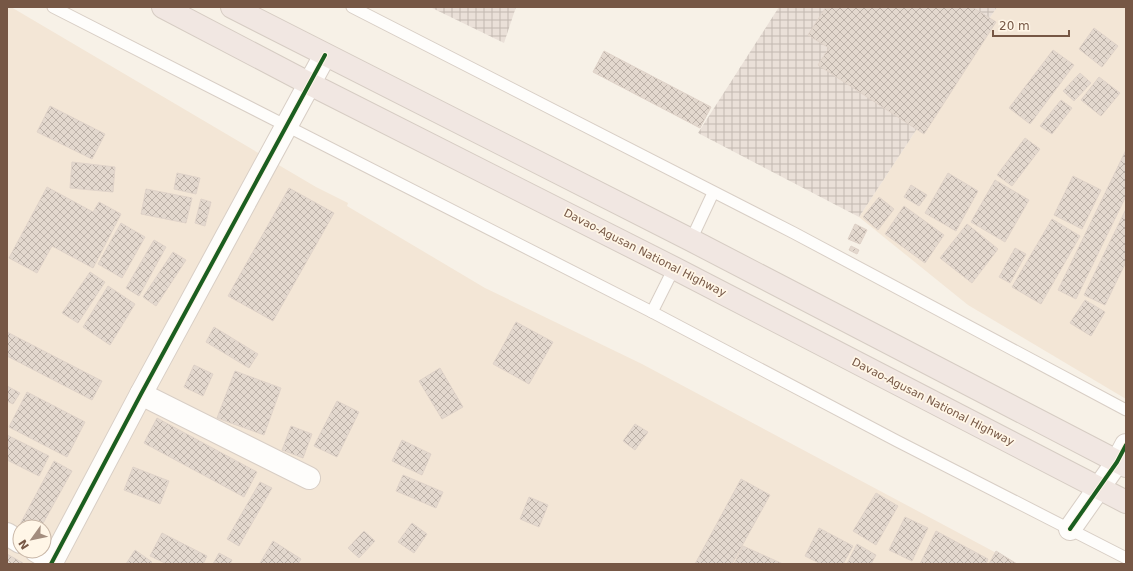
<svg xmlns="http://www.w3.org/2000/svg" width="1133" height="571" viewBox="0 0 1133 571" font-family="'DejaVu Sans',sans-serif">
	<style>
		.residential { fill: #f3e6d6; fill-rule: evenodd }
		.industrial { fill: url(#industrial-grid) }
		.building { fill: url(#building-cross-hatch); stroke: #e0d3c9 }
		.lines { fill: none; stroke-linecap: round; stroke-linejoin: round }
		.lane-casing { stroke: #d8cec5; stroke-width: 13 }
		.street-casing { stroke: #d8cec5; stroke-width: 24 }
		.highway-casing { stroke: #d6ccc3; stroke-width: 24 }
		.lane { stroke: #fefdfb; stroke-width: 11 }
		.street { stroke: #fefdfb; stroke-width: 22 }
		.highway { stroke: #f1e7e2; stroke-width: 22 }
		.cycleway-casing { stroke: #fff6e7; stroke-width: 6 }
		.cycleway { stroke: #1b5e20; stroke-width: 4 }
		.labels { text-anchor: middle; dominant-baseline: central; stroke-width: 3.5; stroke-linejoin: round; paint-order: stroke }
		.street-label { font-size: 11px; fill: #765745; stroke: #fff6e7 }
	</style>
	<defs>
		<pattern id="industrial-grid" width="8" height="8" patternUnits="userSpaceOnUse"><rect width="8" height="8" fill="#eae0d8"/><path d="M0 4h8M4 0v8" fill="none" stroke="#c2b8b1"/></pattern>
		<pattern id="building-cross-hatch" width="8" height="8" patternUnits="userSpaceOnUse"><rect width="8" height="8" fill="#e3d8ce"/><path d="M0 0l8 8M0 8l8-8" fill="none" stroke="#bdb2a9"/></pattern>
	</defs>
	<rect width="100%" height="100%" fill="#f7f1e7"/>
	<g class="residential">
		<path d="M 7,7 L 11,7 L 316,187 L 348,203 L 347,206 L 485,288 L 642,364 L 1017,564 L 7,564 ZM 20,527 L 44,527 L 44,551 L 20,551 Z"/>
		<path d="M 997,7 L 1126,7 L 1126,399 L 968,305 L 859,217 Z"/>
	</g>
	<g class="industrial">
		<path d="M 430,7 L 516,7 L 504,43 Z"/>
		<path d="M 779,7 L 997,7 L 859,217 L 698,133 Z"/>
	</g>
	<g class="building">
		<path d="M 826,7 L 972,7 L 996,22 L 924,134 L 818,65 L 829,48 L 808,35 Z"/>
		<path d="M 1094,28 L 1118,46 L 1102,67 L 1079,49 Z"/>
		<path d="M 1053,50 L 1074,65 L 1030,124 L 1009,108 Z"/>
		<path d="M 604,51 L 711,107 L 700,128 L 593,72 Z"/>
		<path d="M 1080,73 L 1091,83 L 1074,101 L 1063,91 Z"/>
		<path d="M 1099,77 L 1120,93 L 1101,116 L 1081,100 Z"/>
		<path d="M 1061,100 L 1072,108 L 1052,134 L 1040,126 Z"/>
		<path d="M 50,106 L 105,134 L 92,159 L 37,132 Z"/>
		<path d="M 1025,138 L 1040,149 L 1012,186 L 997,175 Z"/>
		<path d="M 1126,150 L 1126,196 L 1076,299 L 1058,290 Z"/>
		<path d="M 72,162 L 115,167 L 113,192 L 70,188 Z"/>
		<path d="M 177,173 L 200,178 L 196,194 L 174,189 Z"/>
		<path d="M 948,173 L 978,191 L 956,231 L 925,213 Z"/>
		<path d="M 1073,176 L 1101,190 L 1082,229 L 1054,215 Z"/>
		<path d="M 995,180 L 1029,200 L 1005,242 L 971,222 Z"/>
		<path d="M 911,185 L 927,195 L 919,206 L 904,197 Z"/>
		<path d="M 47,187 L 93,212 L 99,202 L 121,214 L 93,268 L 52,246 L 37,273 L 9,258 Z"/>
		<path d="M 289,188 L 334,213 L 273,321 L 228,296 Z"/>
		<path d="M 146,189 L 192,198 L 186,223 L 141,214 Z"/>
		<path d="M 879,197 L 894,209 L 878,230 L 863,217 Z"/>
		<path d="M 201,199 L 211,202 L 205,226 L 195,223 Z"/>
		<path d="M 904,206 L 944,235 L 925,263 L 885,234 Z"/>
		<path d="M 1126,209 L 1126,262 L 1105,305 L 1084,295 Z"/>
		<path d="M 1052,219 L 1080,236 L 1041,304 L 1012,287 Z"/>
		<path d="M 121,223 L 145,237 L 122,278 L 98,264 Z"/>
		<path d="M 855,224 L 867,230 L 860,244 L 848,239 Z"/>
		<path d="M 967,224 L 998,249 L 972,283 L 940,258 Z"/>
		<path d="M 154,240 L 166,247 L 139,296 L 126,288 Z"/>
		<path d="M 851,246 L 859,250 L 857,254 L 849,250 Z"/>
		<path d="M 1015,248 L 1026,254 L 1010,283 L 999,277 Z"/>
		<path d="M 173,252 L 186,260 L 156,306 L 143,297 Z"/>
		<path d="M 90,272 L 105,282 L 78,323 L 62,313 Z"/>
		<path d="M 108,286 L 135,304 L 110,345 L 83,327 Z"/>
		<path d="M 1085,300 L 1105,312 L 1091,336 L 1070,323 Z"/>
		<path d="M 516,322 L 553,342 L 529,384 L 493,364 Z"/>
		<path d="M 214,327 L 258,354 L 249,368 L 206,342 Z"/>
		<path d="M 7,332 L 102,381 L 92,400 L 7,356 Z"/>
		<path d="M 194,365 L 213,374 L 203,396 L 184,387 Z"/>
		<path d="M 440,368 L 463,407 L 442,419 L 419,381 Z"/>
		<path d="M 235,371 L 281,388 L 264,435 L 217,418 Z"/>
		<path d="M 7,386 L 20,393 L 13,404 L 7,401 Z"/>
		<path d="M 27,392 L 85,422 L 67,457 L 9,427 Z"/>
		<path d="M 337,401 L 359,412 L 337,457 L 314,446 Z"/>
		<path d="M 157,418 L 257,472 L 244,497 L 144,443 Z"/>
		<path d="M 635,424 L 648,432 L 635,450 L 623,441 Z"/>
		<path d="M 291,426 L 312,434 L 303,458 L 282,450 Z"/>
		<path d="M 7,435 L 49,456 L 39,476 L 7,460 Z"/>
		<path d="M 402,440 L 431,454 L 422,475 L 392,461 Z"/>
		<path d="M 54,461 L 72,471 L 41,527 L 20,527 L 20,529 L 18,528 Z"/>
		<path d="M 133,467 L 169,481 L 160,504 L 124,490 Z"/>
		<path d="M 403,475 L 443,492 L 436,508 L 396,491 Z"/>
		<path d="M 741,479 L 770,495 L 732,564 L 695,564 Z"/>
		<path d="M 260,482 L 272,488 L 239,546 L 227,539 Z"/>
		<path d="M 876,493 L 898,506 L 876,545 L 853,531 Z"/>
		<path d="M 529,497 L 548,505 L 539,527 L 520,519 Z"/>
		<path d="M 905,517 L 928,528 L 912,561 L 889,550 Z"/>
		<path d="M 412,523 L 427,534 L 414,553 L 398,542 Z"/>
		<path d="M 819,528 L 853,546 L 843,564 L 821,564 L 805,556 Z"/>
		<path d="M 364,531 L 375,541 L 359,558 L 348,548 Z"/>
		<path d="M 936,531 L 988,559 L 986,564 L 920,564 Z"/>
		<path d="M 162,533 L 207,556 L 203,564 L 167,564 L 150,556 Z"/>
		<path d="M 273,541 L 301,559 L 298,564 L 261,564 L 260,563 Z"/>
		<path d="M 857,544 L 876,555 L 871,564 L 847,564 Z"/>
		<path d="M 743,546 L 783,564 L 734,564 Z"/>
		<path d="M 135,550 L 152,562 L 150,564 L 126,564 Z"/>
		<path d="M 996,551 L 1017,564 L 989,564 Z"/>
		<path d="M 219,553 L 232,560 L 230,564 L 213,564 Z"/>
		<path d="M 7,554 L 23,563 L 23,564 L 7,564 Z"/>
	</g>
	<g class="lines">
		<defs>
			<g id="lane">
				<path d="M 53,7 L 652,312 L 897,441 L 1126,558"/>
				<path d="M 352,7 L 794,233 L 1126,410"/>
				<path d="M 691,240 L 713,193"/>
				<path d="M 652,312 L 674,268"/>
			</g>
			<g id="street">
				<path d="M 141,394 L 309,478"/>
				<path d="M 1070,529 L 1117,462 L 1126,445"/>
				<path d="M 7,534 L 20,542"/>
				<path d="M 36,551 L 53,561"/>
				<path d="M 51,564 L 141,394 L 325,55"/>
			</g>
			<g id="highway">
				<path d="M 163,7 L 310,84 L 674,268 L 1126,502"/>
				<path d="M 232,7 L 691,240 L 1126,466"/>
			</g>
		</defs>
		<use href="#lane" class="lane-casing"/>
		<use href="#street" class="street-casing"/>
		<use href="#highway" class="highway-casing"/>
		<use href="#lane" class="lane"/>
		<use href="#street" class="street"/>
		<use href="#highway" class="highway"/>
		<defs>
			<g id="cycleway">
				<path d="M 1070,529 L 1117,462 L 1126,445"/>
				<path d="M 51,564 L 141,394 L 325,55"/>
			</g>
		</defs>
		<use href="#cycleway" class="cycleway-casing"/>
		<use href="#cycleway" class="cycleway"/>
	</g>
	<g class="labels">
		<g class="street-label">
			<text transform="translate(645 253) rotate(27)">Davao-Agusan National Highway</text>
			<text transform="translate(933 402) rotate(27)">Davao-Agusan National Highway</text>
		</g>
	</g>
	<rect width="1133" height="571" fill="none" stroke="#765745" stroke-width="16"/>
	<g transform="translate(32 539) rotate(237)"><circle r="19" fill="#fff6e7" stroke="#c8b6a6"/>
	<path d="M0-3L7 15L0 10L-7 15Z" fill="#a38d7e"/>
	<text y="-6" font-size="11" font-weight="bold" text-anchor="middle" fill="#765745">N</text>
	</g>
	<path d="M993 30v6h76v-6" fill="none" stroke="#765745" stroke-width="2"/>
	<text x="999" y="30" font-size="12" fill="#765745" stroke="#fff6e7" stroke-width="3" paint-order="stroke">20 m</text>
</svg>
